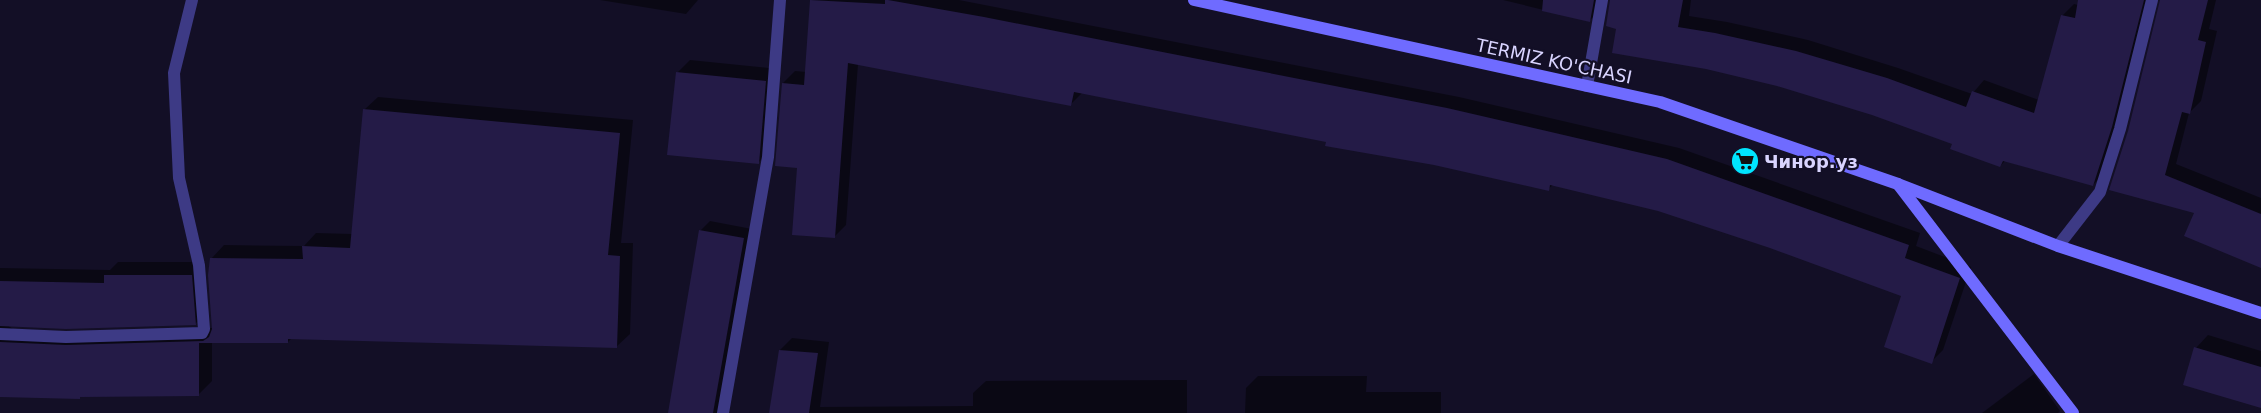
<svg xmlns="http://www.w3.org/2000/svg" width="2261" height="413" viewBox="0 0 2261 413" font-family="'DejaVu Sans',sans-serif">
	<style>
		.shadow { fill: #0007 }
		.building { fill: #241b47 }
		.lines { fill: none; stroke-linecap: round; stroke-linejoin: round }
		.minor { stroke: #3d3a85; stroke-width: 12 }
		.secondary { stroke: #6f6bff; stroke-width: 12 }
		.labels { text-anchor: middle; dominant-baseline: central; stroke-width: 4.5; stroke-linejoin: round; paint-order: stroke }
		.street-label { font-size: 18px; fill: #d9d4ff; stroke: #130f26 }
		.poi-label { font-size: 18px; font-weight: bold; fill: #d9d4ff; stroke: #130f26; text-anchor: start }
	</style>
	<rect width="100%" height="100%" fill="#130f26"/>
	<g class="shadow">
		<path d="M 600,0 L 698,0 L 686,14 Z"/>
		<path d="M 812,0 L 959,0 L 1459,97 L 1679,148 L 1920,233 L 1916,246 L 1971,267 L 1943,350 L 1931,362 L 1902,295 L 1770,247 L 1659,209 L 1553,185 L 1548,189 L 1327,141 L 1082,93 L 1071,104 L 858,64 L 846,225 L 834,237 L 799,167 L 783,83 L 795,71 L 806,72 Z"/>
		<path d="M 1503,0 L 1603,0 L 1601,10 L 1589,21 Z"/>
		<path d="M 1611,0 L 1691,0 L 1689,16 L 1727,22 L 1808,40 L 1898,68 L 1972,94 L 1984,80 L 2039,100 L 2063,15 L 2074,4 L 2078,5 L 2079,0 L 2151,0 L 2104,173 L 2093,185 L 2005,161 L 2000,166 L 1954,143 L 1873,114 L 1777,85 L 1706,68 L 1617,28 Z"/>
		<path d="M 2161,0 L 2216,0 L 2209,29 L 2217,31 L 2201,101 L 2189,113 L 2176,164 L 2261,198 L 2261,267 L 2195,212 L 2129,131 Z"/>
		<path d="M 690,60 L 778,69 L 771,150 L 758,163 L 677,73 Z"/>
		<path d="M 378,97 L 633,120 L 621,243 L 633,243 L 630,334 L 616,347 L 292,338 L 288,342 L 212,342 L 212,381 L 198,395 L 0,395 L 0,268 L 110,270 L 118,262 L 205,262 L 208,311 L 195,324 L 7,325 L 13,329 L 80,332 L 213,328 L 211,259 L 224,245 L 304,246 L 316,233 L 352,234 L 364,110 Z"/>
		<path d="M 710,221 L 752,229 L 721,413 L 669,413 L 700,231 Z"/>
		<path d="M 2208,335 L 2261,351 L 2261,407 L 2196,348 Z"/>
		<path d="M 792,338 L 829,342 L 820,407 L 973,406 L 973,393 L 986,381 L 1187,380 L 1187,413 L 770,413 L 780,350 Z"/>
		<path d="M 2034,374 L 2060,411 L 2058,413 L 1982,413 Z"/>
		<path d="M 1258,376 L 1367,376 L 1366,392 L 1441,392 L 1441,413 L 1245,413 L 1246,388 Z"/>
	</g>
	<g class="building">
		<path d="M 810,0 L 885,4 L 885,0 L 888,0 L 984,17 L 1447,108 L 1667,159 L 1909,245 L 1905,258 L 1960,278 L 1932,364 L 1884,347 L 1901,296 L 1770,248 L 1658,211 L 1550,185 L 1549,191 L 1434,165 L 1325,146 L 1326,142 L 1074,92 L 1071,106 L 848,63 L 835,238 L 792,235 L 797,168 L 775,166 L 782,83 L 804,85 Z"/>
		<path d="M 1543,0 L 1594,0 L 1590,22 L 1542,11 Z"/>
		<path d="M 1610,0 L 1683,0 L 1678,27 L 1715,33 L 1796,51 L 1887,78 L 1966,107 L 1972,91 L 2034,113 L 2061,15 L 2075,18 L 2078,0 L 2144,0 L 2112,127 L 2093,186 L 2003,161 L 2000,167 L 1950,149 L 1952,144 L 1872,115 L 1777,86 L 1706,69 L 1612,53 L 1616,29 L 1606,26 Z"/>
		<path d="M 2160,0 L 2208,0 L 2198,40 L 2206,42 L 2190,114 L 2182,112 L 2165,175 L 2261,214 L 2261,268 L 2184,236 L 2194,213 L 2109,190 L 2128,131 Z"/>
		<path d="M 676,72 L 766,81 L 759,164 L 667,155 Z"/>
		<path d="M 363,109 L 620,133 L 608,255 L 620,256 L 617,348 L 288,339 L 288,343 L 199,343 L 199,396 L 80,397 L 80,399 L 0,397 L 0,342 L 66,345 L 203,341 L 209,337 L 212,329 L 208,275 L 210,258 L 303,259 L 302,246 L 350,248 Z"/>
		<path d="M 699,230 L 744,238 L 713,413 L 668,413 Z"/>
		<path d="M 104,275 L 192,275 L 196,325 L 66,329 L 0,326 L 0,281 L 104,283 Z"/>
		<path d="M 2194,347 L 2261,367 L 2261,408 L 2183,385 Z"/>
		<path d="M 779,350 L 818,353 L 809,413 L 769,413 Z"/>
	</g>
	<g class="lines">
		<g class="minor">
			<path d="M 1587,86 L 1602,0"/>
			<path d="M 2058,246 L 2100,192 L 2120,129 L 2152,0"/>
			<path d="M 0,334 L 66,337 L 202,333 L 204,329 L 199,265 L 179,178 L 174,73 L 192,0"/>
			<path d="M 723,413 L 768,157 L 780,0"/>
		</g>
		<g class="secondary">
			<path d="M 1194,0 L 1660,102 L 1898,184 L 2058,246 L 2261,313"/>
			<path d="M 1898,184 L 2073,413"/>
		</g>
	</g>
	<defs>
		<symbol id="supermarket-disc" viewBox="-11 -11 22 22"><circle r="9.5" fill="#00e5ff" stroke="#130f26"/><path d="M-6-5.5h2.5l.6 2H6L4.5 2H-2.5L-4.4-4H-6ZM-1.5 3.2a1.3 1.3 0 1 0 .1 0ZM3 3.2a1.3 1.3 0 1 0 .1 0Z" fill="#111"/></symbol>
	</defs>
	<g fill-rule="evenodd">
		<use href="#supermarket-disc" x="1729" y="145" width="32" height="32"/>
	</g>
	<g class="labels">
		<g class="street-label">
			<text transform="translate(1554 61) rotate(12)">TERMIZ KO'CHASI</text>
		</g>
		<g class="poi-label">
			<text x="1764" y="161">Чинор.уз</text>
		</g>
	</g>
</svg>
